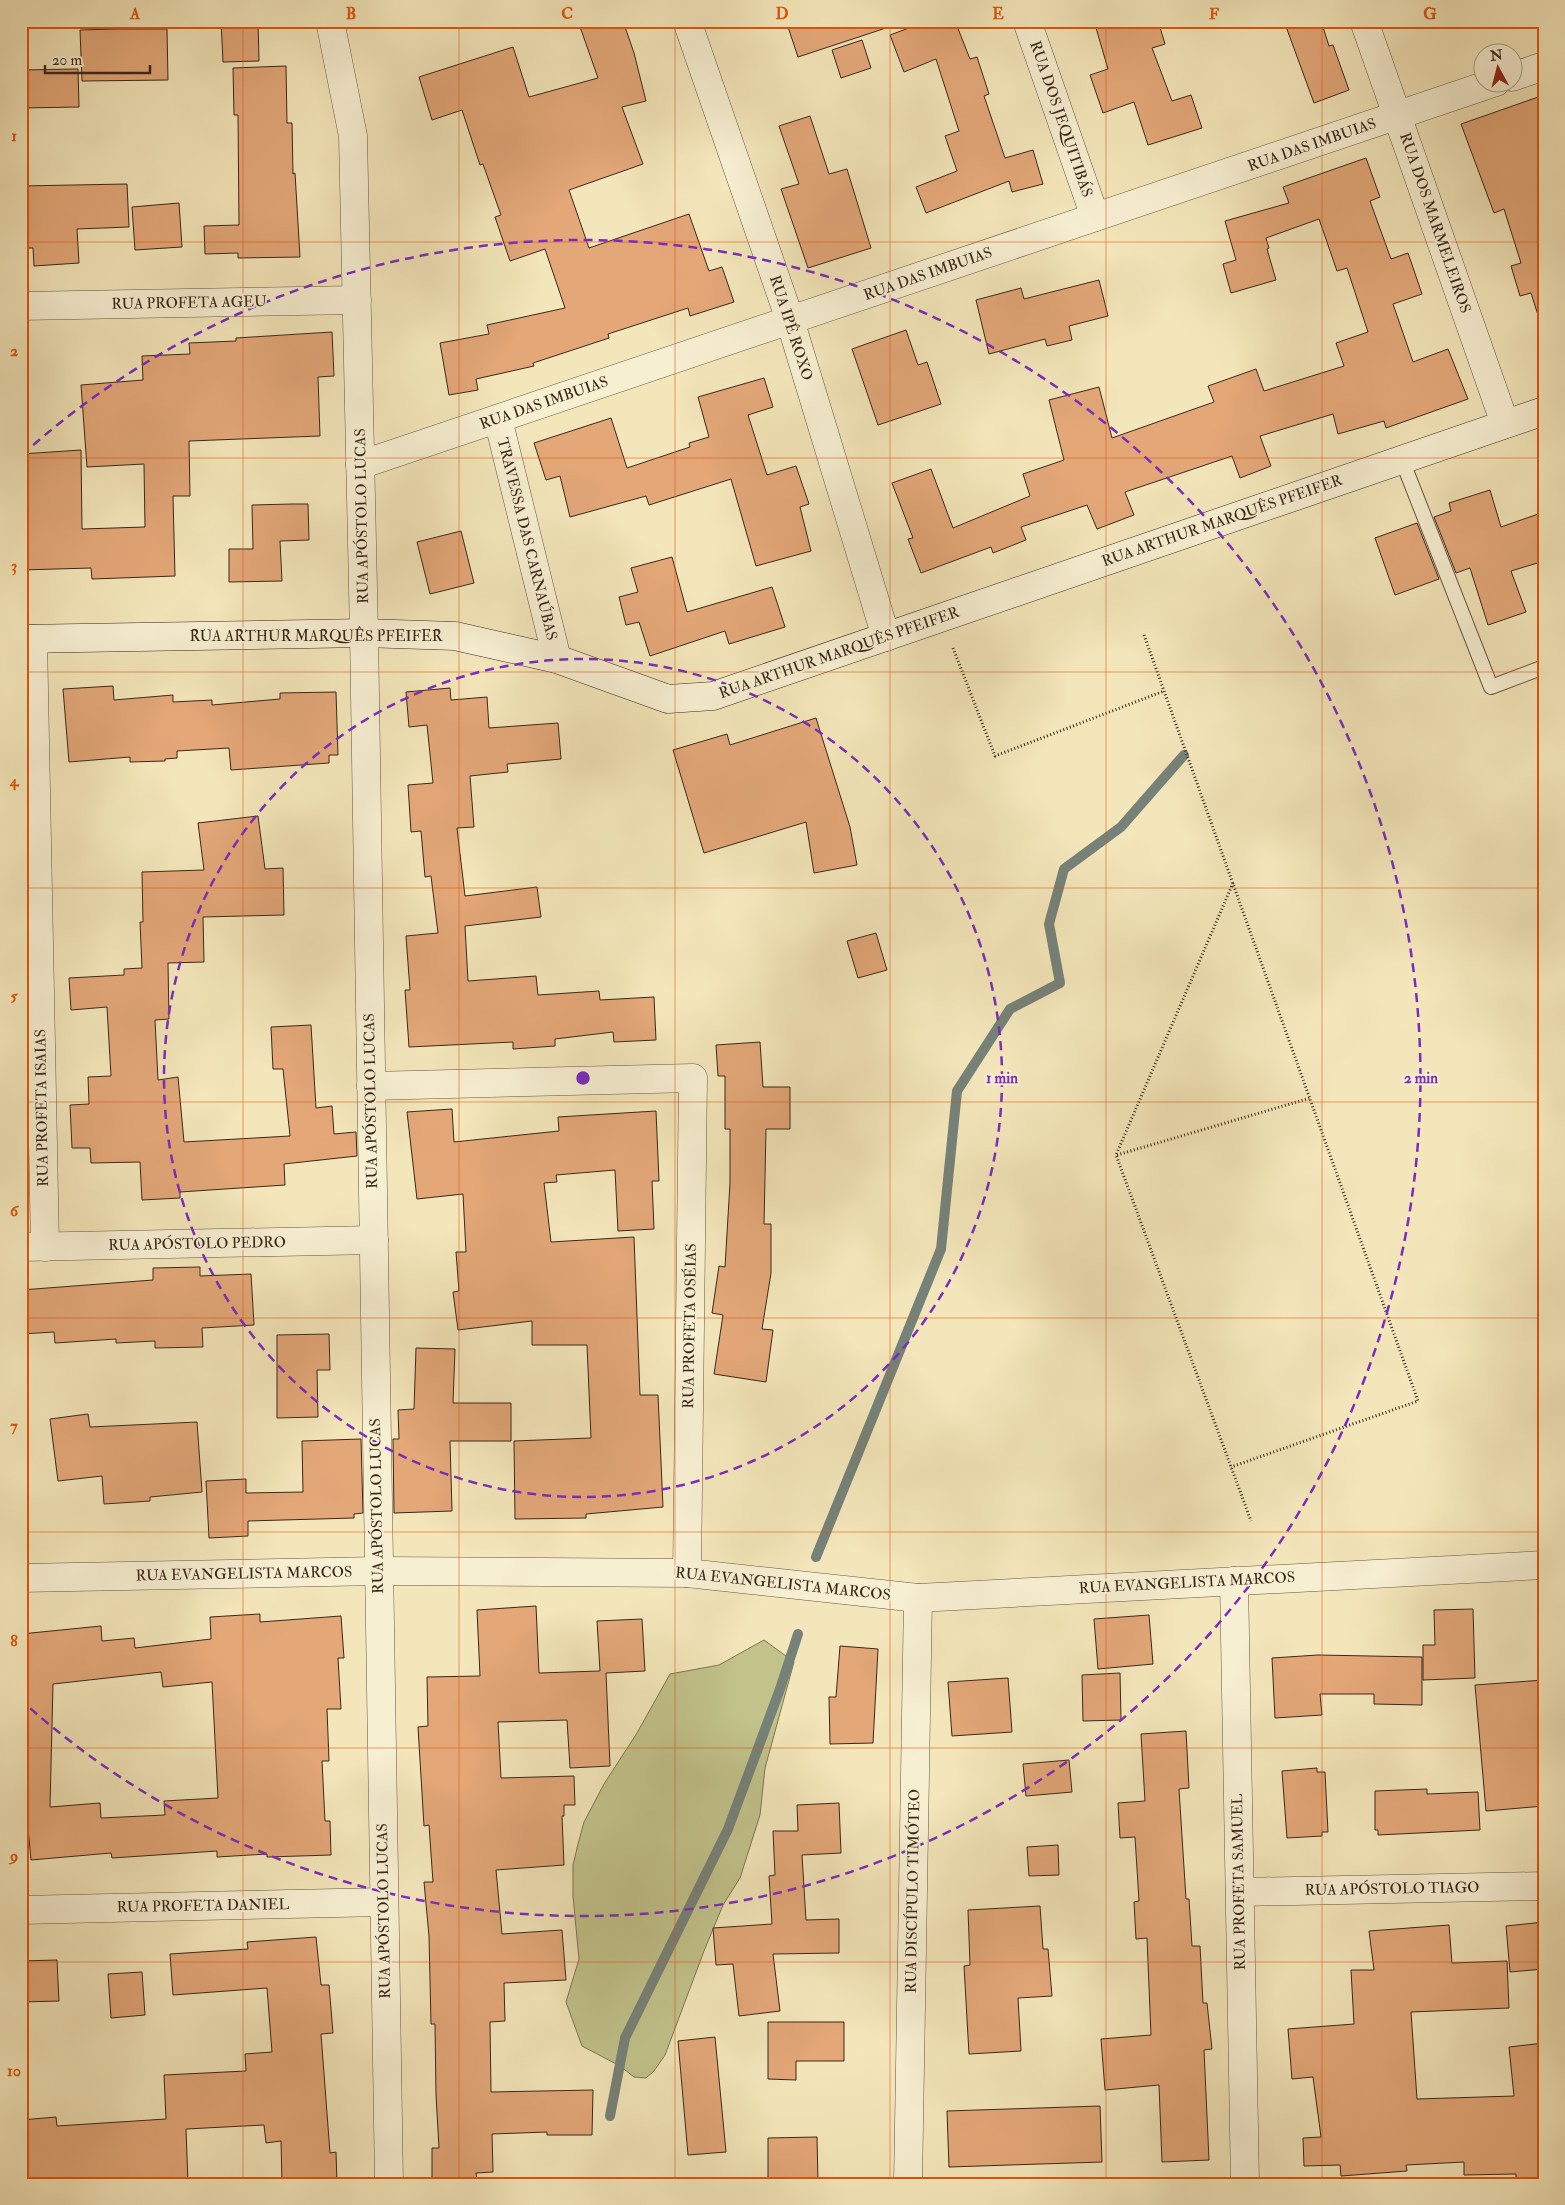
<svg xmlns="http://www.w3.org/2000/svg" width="1565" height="2205" viewBox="0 0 1565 2205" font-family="'IM FELL Double Pica',serif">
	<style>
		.green { fill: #c2c38b; stroke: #7e7553 }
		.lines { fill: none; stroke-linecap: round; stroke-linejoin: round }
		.stream { stroke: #768279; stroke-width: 10 }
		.building { fill: #e3a778; stroke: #3a271b; fill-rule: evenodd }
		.lane-casing { stroke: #685743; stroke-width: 16 }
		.street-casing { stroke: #685743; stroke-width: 29 }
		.secondary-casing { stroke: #3a271b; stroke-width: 29 }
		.path { stroke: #3a271b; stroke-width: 3; stroke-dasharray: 1 2.5; stroke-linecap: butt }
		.lane { stroke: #f7efd2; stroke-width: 14 }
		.street { stroke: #f7efd2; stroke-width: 28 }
		.secondary { stroke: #f7efd2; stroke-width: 28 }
		.grid { fill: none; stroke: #df560d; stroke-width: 1; stroke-opacity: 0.55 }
		.ring { fill: none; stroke: #7b2cbf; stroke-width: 2.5; stroke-dasharray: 9 6 }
		.labels { text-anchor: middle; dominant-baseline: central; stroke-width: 4; stroke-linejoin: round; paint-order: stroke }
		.street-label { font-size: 15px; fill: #3a271b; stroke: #f7efd2 }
		.centre { fill: #7b2cbf; stroke: #f7efd2; stroke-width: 2.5 }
		.ring-label { font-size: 15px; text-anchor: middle; font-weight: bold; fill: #7b2cbf; stroke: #f7efd2; stroke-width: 4; stroke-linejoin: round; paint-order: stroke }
		.neatline { fill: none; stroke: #df560d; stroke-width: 2 }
		.grid-label { font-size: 16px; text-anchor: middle; font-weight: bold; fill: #df560d }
	</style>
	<rect width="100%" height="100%" fill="#f3e6ba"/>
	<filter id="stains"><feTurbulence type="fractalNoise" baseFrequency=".004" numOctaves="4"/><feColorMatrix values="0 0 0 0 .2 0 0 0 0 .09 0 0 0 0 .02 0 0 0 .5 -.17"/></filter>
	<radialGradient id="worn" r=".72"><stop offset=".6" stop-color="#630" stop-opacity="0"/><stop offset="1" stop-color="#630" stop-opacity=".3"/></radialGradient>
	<path class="green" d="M 764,1640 L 794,1662 L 765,1768 L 760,1815 L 740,1878 L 723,1905 L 704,1951 L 665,2055 L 654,2071 L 646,2078 L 634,2077 L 620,2066 L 582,2046 L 566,2002 L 579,1959 L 573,1896 L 573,1865 L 578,1844 L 584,1822 L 604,1784 L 637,1733 L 670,1674 L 719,1665 Z"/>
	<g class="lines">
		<g class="stream">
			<path d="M 816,1557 L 941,1249 L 957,1091 L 1010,1009 L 1060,983 L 1049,924 L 1064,869 L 1121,827 L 1184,755"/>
			<path d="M 610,2116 L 625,2038 L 728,1829 L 780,1689 L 798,1634"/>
		</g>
	</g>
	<g class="building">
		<path d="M 221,21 L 258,21 L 259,61 L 223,62 Z"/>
		<path d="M 578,21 L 623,21 L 634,53 L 646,101 L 622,107 L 643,164 L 569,190 L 589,248 L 689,214 L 709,271 L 722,267 L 734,302 L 690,316 L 688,308 L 608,334 L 609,338 L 533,363 L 534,366 L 476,379 L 478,390 L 449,395 L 440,343 L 489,334 L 487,325 L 565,308 L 545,249 L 510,261 L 495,217 L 501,215 L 483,164 L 480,165 L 462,110 L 432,120 L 419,77 L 513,47 L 529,97 L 598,78 Z"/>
		<path d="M 786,21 L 888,21 L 889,27 L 798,57 Z"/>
		<path d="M 928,21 L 955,21 L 970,59 L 977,57 L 989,94 L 984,96 L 1005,158 L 1033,150 L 1043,184 L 1012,192 L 1009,181 L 926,213 L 916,187 L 957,171 L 945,136 L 959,131 L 936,59 L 904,72 L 890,35 Z"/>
		<path d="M 1094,21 L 1158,21 L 1165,44 L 1152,48 L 1172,101 L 1191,95 L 1202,128 L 1148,145 L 1134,102 L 1103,113 L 1090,75 L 1108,69 Z"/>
		<path d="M 1284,21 L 1321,21 L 1329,46 L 1333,45 L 1349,90 L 1314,103 Z"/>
		<path d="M 116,29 L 167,29 L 168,80 L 82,81 L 80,30 Z"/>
		<path d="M 862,40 L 871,68 L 841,78 L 832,50 Z"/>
		<path d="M 286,66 L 287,123 L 292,123 L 293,174 L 295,173 L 300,257 L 238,258 L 238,253 L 205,254 L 204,226 L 239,225 L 238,115 L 234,115 L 233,68 Z"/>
		<path d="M 78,69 L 79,107 L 21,108 L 21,70 Z"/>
		<path d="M 1544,95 L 1544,314 L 1538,315 L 1531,293 L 1520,296 L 1511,266 L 1521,263 L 1504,209 L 1494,213 L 1461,124 Z"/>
		<path d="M 810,116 L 829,174 L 847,169 L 871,248 L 808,268 L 781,189 L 799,184 L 779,126 Z"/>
		<path d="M 1366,158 L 1380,197 L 1370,201 L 1391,259 L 1408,253 L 1422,294 L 1393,304 L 1413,362 L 1448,349 L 1468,399 L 1386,428 L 1384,421 L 1338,434 L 1333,414 L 1260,436 L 1271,466 L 1240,478 L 1232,456 L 1125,492 L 1134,515 L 1097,529 L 1087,505 L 1021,527 L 1026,540 L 993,553 L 991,547 L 921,573 L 908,539 L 913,538 L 892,483 L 931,469 L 953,528 L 1030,496 L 1023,474 L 1064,460 L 1049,400 L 1099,387 L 1112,438 L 1214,402 L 1208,386 L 1256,369 L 1264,391 L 1344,366 L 1336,343 L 1368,332 L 1347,268 L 1337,271 L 1319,219 L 1266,238 L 1269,248 L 1267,249 L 1276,280 L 1231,293 L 1223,264 L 1236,260 L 1225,221 L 1289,203 L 1283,187 Z"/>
		<path d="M 127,184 L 129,227 L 77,229 L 79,263 L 34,266 L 33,248 L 21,248 L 21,186 Z"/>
		<path d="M 179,203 L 182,247 L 135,250 L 132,207 Z"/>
		<path d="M 1099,280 L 1108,316 L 1069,326 L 1072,340 L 1047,346 L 1045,339 L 989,354 L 976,300 L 1021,288 L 1024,299 Z"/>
		<path d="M 906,330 L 918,365 L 927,362 L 941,404 L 878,425 L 852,349 Z"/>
		<path d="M 332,332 L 334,376 L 318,377 L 320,436 L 189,441 L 190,496 L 173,496 L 175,576 L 92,579 L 91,568 L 21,570 L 21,454 L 81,450 L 82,529 L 145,527 L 144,464 L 87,467 L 81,385 L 143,380 L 142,356 L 190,354 L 189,343 L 236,341 L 236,338 Z"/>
		<path d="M 764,378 L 773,407 L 748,415 L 767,475 L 796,466 L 809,504 L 800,507 L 811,551 L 756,566 L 731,479 L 649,505 L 646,496 L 570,517 L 560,476 L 546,480 L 534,443 L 611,418 L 627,468 L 690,447 L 689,443 L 709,437 L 698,397 Z"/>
		<path d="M 1490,490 L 1501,527 L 1544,512 L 1544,561 L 1511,571 L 1526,612 L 1488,625 L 1470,568 L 1456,573 L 1434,517 L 1451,511 L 1449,503 Z"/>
		<path d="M 292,504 L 308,504 L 309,540 L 280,541 L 282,581 L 229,582 L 229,549 L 253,549 L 252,505 Z"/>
		<path d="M 1417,523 L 1439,579 L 1395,595 L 1375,538 Z"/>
		<path d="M 461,531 L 474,583 L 430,594 L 417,542 Z"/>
		<path d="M 672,557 L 687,612 L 772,587 L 785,627 L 729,644 L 725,631 L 650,656 L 639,622 L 626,625 L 619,597 L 638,592 L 631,568 Z"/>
		<path d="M 113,686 L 114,700 L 173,695 L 173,702 L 212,700 L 212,705 L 280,699 L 280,693 L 336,692 L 338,755 L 329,755 L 329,763 L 231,770 L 229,748 L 177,751 L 177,758 L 165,759 L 165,761 L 130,762 L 130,757 L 69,762 L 63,689 Z"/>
		<path d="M 450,688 L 451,700 L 487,697 L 489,728 L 558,723 L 561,759 L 507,764 L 508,772 L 470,776 L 474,827 L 457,828 L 465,896 L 537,887 L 541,917 L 465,926 L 468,981 L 536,976 L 538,995 L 599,991 L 600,1000 L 654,997 L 656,1040 L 614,1042 L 613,1032 L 555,1039 L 555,1046 L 513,1049 L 513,1042 L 409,1047 L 405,990 L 410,990 L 406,936 L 438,933 L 431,876 L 425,877 L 421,831 L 411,832 L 408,785 L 433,783 L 427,725 L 409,727 L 406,692 Z"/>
		<path d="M 816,718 L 850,827 L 857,865 L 814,873 L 806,822 L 704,853 L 673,750 L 727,734 L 730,745 Z"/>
		<path d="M 258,816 L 265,869 L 283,868 L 284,915 L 203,917 L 204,962 L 168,963 L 169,1019 L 155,1020 L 158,1080 L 178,1077 L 184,1142 L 290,1136 L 283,1069 L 273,1069 L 271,1027 L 311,1025 L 316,1108 L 332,1106 L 334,1134 L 356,1132 L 357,1156 L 284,1164 L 285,1185 L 180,1192 L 180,1198 L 142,1200 L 140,1162 L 91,1163 L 90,1148 L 72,1148 L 70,1105 L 89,1104 L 88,1077 L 111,1076 L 107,1007 L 71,1010 L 69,978 L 124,975 L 124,969 L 142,968 L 140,922 L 143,922 L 142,872 L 204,870 L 198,823 Z"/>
		<path d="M 876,933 L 887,970 L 858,978 L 847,941 Z"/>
		<path d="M 760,1042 L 763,1087 L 790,1087 L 790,1129 L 766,1129 L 764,1224 L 771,1224 L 771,1273 L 762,1329 L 773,1330 L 766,1382 L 714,1374 L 723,1315 L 712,1313 L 719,1266 L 725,1267 L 730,1183 L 730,1129 L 725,1129 L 725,1076 L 718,1076 L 716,1045 Z"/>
		<path d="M 452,1109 L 454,1142 L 559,1131 L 558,1117 L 656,1111 L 659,1181 L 652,1181 L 654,1229 L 618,1231 L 615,1170 L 556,1175 L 557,1182 L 544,1183 L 551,1242 L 634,1237 L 640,1395 L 658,1395 L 663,1507 L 586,1514 L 586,1518 L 515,1519 L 514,1441 L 591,1438 L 587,1345 L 532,1345 L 532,1321 L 458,1330 L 453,1292 L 459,1291 L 456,1252 L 466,1252 L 463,1194 L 417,1199 L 407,1112 Z"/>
		<path d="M 200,1267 L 200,1276 L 251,1274 L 254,1325 L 202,1328 L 203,1347 L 155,1348 L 155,1341 L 116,1343 L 116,1339 L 55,1343 L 54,1332 L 21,1334 L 21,1290 L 153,1280 L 153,1268 Z"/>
		<path d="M 329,1334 L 330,1370 L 317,1370 L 318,1417 L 277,1418 L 277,1335 Z"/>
		<path d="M 416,1348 L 455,1349 L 453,1403 L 511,1403 L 511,1441 L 450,1441 L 452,1511 L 394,1513 L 393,1439 L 399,1439 L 398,1410 L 414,1409 Z"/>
		<path d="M 88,1414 L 90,1427 L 197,1422 L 202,1492 L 150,1497 L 150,1501 L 104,1504 L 102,1476 L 58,1481 L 50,1419 Z"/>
		<path d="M 361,1439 L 363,1513 L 354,1514 L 354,1518 L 248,1521 L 248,1536 L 209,1538 L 206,1481 L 246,1479 L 246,1493 L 303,1492 L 302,1441 Z"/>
		<path d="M 536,1606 L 539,1673 L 600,1671 L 597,1621 L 642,1619 L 645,1671 L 606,1673 L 610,1766 L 570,1768 L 567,1720 L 498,1722 L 501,1778 L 574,1776 L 575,1805 L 564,1805 L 564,1816 L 562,1816 L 564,1865 L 496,1870 L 502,1934 L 562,1930 L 566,1980 L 504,1983 L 505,2021 L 490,2022 L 491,2092 L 593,2090 L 592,2135 L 547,2135 L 547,2132 L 492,2134 L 493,2172 L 476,2173 L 477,2180 L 432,2180 L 432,2148 L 439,2148 L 436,2095 L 435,2024 L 431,2024 L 429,1936 L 424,1882 L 433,1882 L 429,1825 L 424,1826 L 418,1727 L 428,1726 L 427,1677 L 480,1676 L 477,1610 Z"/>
		<path d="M 1473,1609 L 1475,1678 L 1423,1680 L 1423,1645 L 1435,1645 L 1434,1610 Z"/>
		<path d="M 260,1614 L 260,1622 L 341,1616 L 344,1658 L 338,1658 L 341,1709 L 327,1709 L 329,1761 L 322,1761 L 325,1821 L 330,1821 L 331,1855 L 267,1857 L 267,1854 L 217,1857 L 217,1851 L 112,1858 L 111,1853 L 31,1860 L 28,1828 L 21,1828 L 21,1634 L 101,1626 L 102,1641 L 134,1638 L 135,1648 L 211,1639 L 210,1617 ZM 161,1672 L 163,1687 L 212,1682 L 218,1798 L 164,1801 L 165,1815 L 101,1818 L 100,1803 L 50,1807 L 53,1684 Z"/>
		<path d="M 1149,1615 L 1153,1664 L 1098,1669 L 1094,1619 Z"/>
		<path d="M 840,1646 L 878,1649 L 873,1743 L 830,1744 L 829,1697 L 836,1697 Z"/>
		<path d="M 1318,1655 L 1422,1657 L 1422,1705 L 1374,1704 L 1374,1694 L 1320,1694 L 1322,1715 L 1275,1718 L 1272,1658 Z"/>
		<path d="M 1120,1673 L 1121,1720 L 1083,1721 L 1082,1675 Z"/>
		<path d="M 1008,1678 L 1012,1732 L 952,1736 L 948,1682 Z"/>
		<path d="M 1544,1680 L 1544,1806 L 1486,1811 L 1475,1685 Z"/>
		<path d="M 1186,1731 L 1189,1788 L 1179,1789 L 1186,1899 L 1189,1899 L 1192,1946 L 1200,1946 L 1203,2003 L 1207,2003 L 1212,2049 L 1204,2050 L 1209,2160 L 1162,2162 L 1159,2085 L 1105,2090 L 1101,2039 L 1151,2035 L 1147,1938 L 1136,1939 L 1134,1902 L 1139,1901 L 1135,1837 L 1120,1838 L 1118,1803 L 1145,1801 L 1141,1734 Z"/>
		<path d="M 1069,1760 L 1072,1792 L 1026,1796 L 1023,1764 Z"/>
		<path d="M 1317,1768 L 1317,1772 L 1325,1772 L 1328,1832 L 1322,1832 L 1322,1836 L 1287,1838 L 1282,1771 Z"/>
		<path d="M 1427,1789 L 1427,1794 L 1478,1792 L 1480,1830 L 1378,1835 L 1378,1830 L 1375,1830 L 1375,1791 Z"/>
		<path d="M 839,1803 L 841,1853 L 802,1855 L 806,1920 L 839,1919 L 839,1953 L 773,1954 L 780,2011 L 739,2016 L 733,1964 L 716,1965 L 713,1928 L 772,1924 L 769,1876 L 775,1875 L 773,1831 L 798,1831 L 797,1805 Z"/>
		<path d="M 1058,1845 L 1059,1875 L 1029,1876 L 1027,1847 Z"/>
		<path d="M 1040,1906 L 1043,1949 L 1048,1949 L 1052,1996 L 1018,1998 L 1021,2051 L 969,2054 L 964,1966 L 970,1965 L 968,1910 Z"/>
		<path d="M 1544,1922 L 1544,1969 L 1510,1972 L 1506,1926 Z"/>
		<path d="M 1449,1925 L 1452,1963 L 1507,1961 L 1509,2008 L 1411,2012 L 1417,2099 L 1514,2096 L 1509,2047 L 1544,2043 L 1544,2178 L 1516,2178 L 1516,2174 L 1464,2175 L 1464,2162 L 1406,2165 L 1407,2171 L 1341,2176 L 1340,2165 L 1304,2166 L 1303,2138 L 1321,2137 L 1313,2077 L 1292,2079 L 1288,2029 L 1354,2024 L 1351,1970 L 1374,1970 L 1369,1931 Z"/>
		<path d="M 316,1937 L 321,1985 L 329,1985 L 333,2033 L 321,2034 L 330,2153 L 336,2152 L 337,2184 L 282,2184 L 281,2141 L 266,2143 L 264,2125 L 186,2129 L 188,2184 L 132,2184 L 132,2180 L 68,2184 L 68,2178 L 21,2180 L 21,2120 L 56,2117 L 57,2126 L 166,2119 L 164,2075 L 246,2071 L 245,2054 L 272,2052 L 267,1988 L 173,1995 L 170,1954 L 248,1949 L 247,1942 Z"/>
		<path d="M 57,1960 L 59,2001 L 21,2002 L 21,1961 Z"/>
		<path d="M 142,1972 L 145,2015 L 111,2018 L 108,1974 Z"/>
		<path d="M 768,2022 L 844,2022 L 844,2061 L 796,2061 L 796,2080 L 768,2079 Z"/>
		<path d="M 715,2037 L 726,2152 L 688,2155 L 678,2041 Z"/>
		<path d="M 1100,2106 L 1102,2162 L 949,2167 L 947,2111 Z"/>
		<path d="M 817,2137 L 818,2182 L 768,2182 L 768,2138 Z"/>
	</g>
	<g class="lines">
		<defs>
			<path id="lane" d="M 1402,460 L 1491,687 L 1544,667"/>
			<g id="street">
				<path d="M 330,21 L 353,136 L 364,633 L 389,2184"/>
				<path d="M 687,21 L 790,320 L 886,637"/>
				<path d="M 1027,21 L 1095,217"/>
				<path d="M 1364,21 L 1505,424"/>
				<path d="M 1512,77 L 1544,66"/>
				<path d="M 21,306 L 357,300"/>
				<path d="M 498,419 L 557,659"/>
				<path d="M 360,465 L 1496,82"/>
				<path d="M 33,639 L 45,1247"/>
				<path d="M 371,1086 L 693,1078 L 687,1573"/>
				<path d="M 21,1247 L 374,1240"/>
				<path d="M 21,1578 L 378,1571 L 687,1573 L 918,1598 L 1544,1565"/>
				<path d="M 1234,1581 L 1245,2184"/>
				<path d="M 1240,1892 L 1544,1886"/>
				<path d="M 21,1910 L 384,1902"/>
				<path d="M 908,2184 L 918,1598"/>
			</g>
			<path id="secondary" d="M 21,639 L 364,633 L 455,636 L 557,659 L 668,699 L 713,696 L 1544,411"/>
		</defs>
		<use href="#lane" class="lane-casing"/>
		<use href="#street" class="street-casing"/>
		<use href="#secondary" class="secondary-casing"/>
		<g class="path">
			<path d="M 1144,635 L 1418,1401 L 1231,1467"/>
			<path d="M 953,648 L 995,756 L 1164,691"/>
			<path d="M 1233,883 L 1116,1155 L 1251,1521"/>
			<path d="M 1117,1155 L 1310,1098"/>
		</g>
		<use href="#lane" class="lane"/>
		<use href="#street" class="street"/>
		<use href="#secondary" class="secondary"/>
	</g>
	<path class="grid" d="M 243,21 L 243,2184M 459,21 L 459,2184M 675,21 L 675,2184M 890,21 L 890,2184M 1106,21 L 1106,2184M 1322,21 L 1322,2184M 21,242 L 1544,242M 21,458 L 1544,458M 21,672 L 1544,672M 21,888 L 1544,888M 21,1102 L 1544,1102M 21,1318 L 1544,1318M 21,1532 L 1544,1532M 21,1748 L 1544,1748M 21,1962 L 1544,1962"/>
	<g class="ring">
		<circle cx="583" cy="1078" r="419"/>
		<path d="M22 455A838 838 0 1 1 22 1701"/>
	</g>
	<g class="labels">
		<g class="street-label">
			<text transform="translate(1061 119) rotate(71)">RUA DOS JEQUITIBÁS</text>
			<text transform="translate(1312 145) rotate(-19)">RUA DAS IMBUIAS</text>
			<text transform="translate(1435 223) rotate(71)">RUA DOS MARMELEIROS</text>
			<text transform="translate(928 274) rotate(-19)">RUA DAS IMBUIAS</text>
			<text transform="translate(189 303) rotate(-1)">RUA PROFETA AGEU</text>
			<text transform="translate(791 328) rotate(72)">RUA IPÊ ROXO</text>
			<text transform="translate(544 403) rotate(-19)">RUA DAS IMBUIAS</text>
			<text transform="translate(362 516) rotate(-91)">RUA APÓSTOLO LUCAS</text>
			<text transform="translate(1222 521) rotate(-19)">RUA ARTHUR MARQUÊS PFEIFER</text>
			<text transform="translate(527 539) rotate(76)">TRAVESSA DAS CARNAÚBAS</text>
			<text x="316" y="636">RUA ARTHUR MARQUÊS PFEIFER</text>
			<text transform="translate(839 653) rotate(-19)">RUA ARTHUR MARQUÊS PFEIFER</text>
			<text transform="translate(371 1101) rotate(-91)">RUA APÓSTOLO LUCAS</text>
			<text transform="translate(42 1108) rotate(-91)">RUA PROFETA ISAIAS</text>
			<text transform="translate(197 1244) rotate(-1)">RUA APÓSTOLO PEDRO</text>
			<text transform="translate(690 1326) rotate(-89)">RUA PROFETA OSÉIAS</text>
			<text transform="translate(377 1506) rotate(-91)">RUA APÓSTOLO LUCAS</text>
			<text transform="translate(244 1574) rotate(-1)">RUA EVANGELISTA MARCOS</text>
			<text transform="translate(1187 1583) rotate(-3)">RUA EVANGELISTA MARCOS</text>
			<text transform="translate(783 1584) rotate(6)">RUA EVANGELISTA MARCOS</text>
			<text transform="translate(1239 1882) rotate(-91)">RUA PROFETA SAMUEL</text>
			<text transform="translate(1392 1889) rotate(-1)">RUA APÓSTOLO TIAGO</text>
			<text transform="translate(913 1891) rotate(-89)">RUA DISCÍPULO TIMÓTEO</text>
			<text transform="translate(203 1906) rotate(-1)">RUA PROFETA DANIEL</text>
			<text transform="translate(384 1911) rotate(-91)">RUA APÓSTOLO LUCAS</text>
		</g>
	</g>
	<circle cx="583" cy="1078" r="8" class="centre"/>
	<g class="ring-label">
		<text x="1002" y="1083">1 min</text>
		<text x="1421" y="1083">2 min</text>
	</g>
	<rect width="1565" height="2205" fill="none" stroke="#f3e6ba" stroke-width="55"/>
	<g transform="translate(1498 68) rotate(353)"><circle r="24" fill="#f7efd2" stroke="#ab9f89"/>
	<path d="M0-4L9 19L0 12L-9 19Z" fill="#8f2418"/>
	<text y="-8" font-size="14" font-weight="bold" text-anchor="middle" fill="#3a271b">N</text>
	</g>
	<path d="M45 65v8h105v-8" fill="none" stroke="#3a271b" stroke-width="2.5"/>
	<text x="52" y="65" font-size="15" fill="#3a271b" stroke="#f7efd2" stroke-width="4" paint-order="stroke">20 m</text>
	<rect x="28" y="28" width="1510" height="2150" class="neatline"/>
	<g class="grid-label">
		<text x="135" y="19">A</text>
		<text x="351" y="19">B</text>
		<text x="567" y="19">C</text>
		<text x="782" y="19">D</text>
		<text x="998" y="19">E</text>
		<text x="1214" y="19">F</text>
		<text x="1430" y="19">G</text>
		<text x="14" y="141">1</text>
		<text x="14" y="356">2</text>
		<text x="14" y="571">3</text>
		<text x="14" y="786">4</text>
		<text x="14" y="1001">5</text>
		<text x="14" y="1216">6</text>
		<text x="14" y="1431">7</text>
		<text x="14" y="1646">8</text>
		<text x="14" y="1861">9</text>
		<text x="14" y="2076">10</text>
	</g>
	<rect width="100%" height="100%" filter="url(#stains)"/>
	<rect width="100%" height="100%" fill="url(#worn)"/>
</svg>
